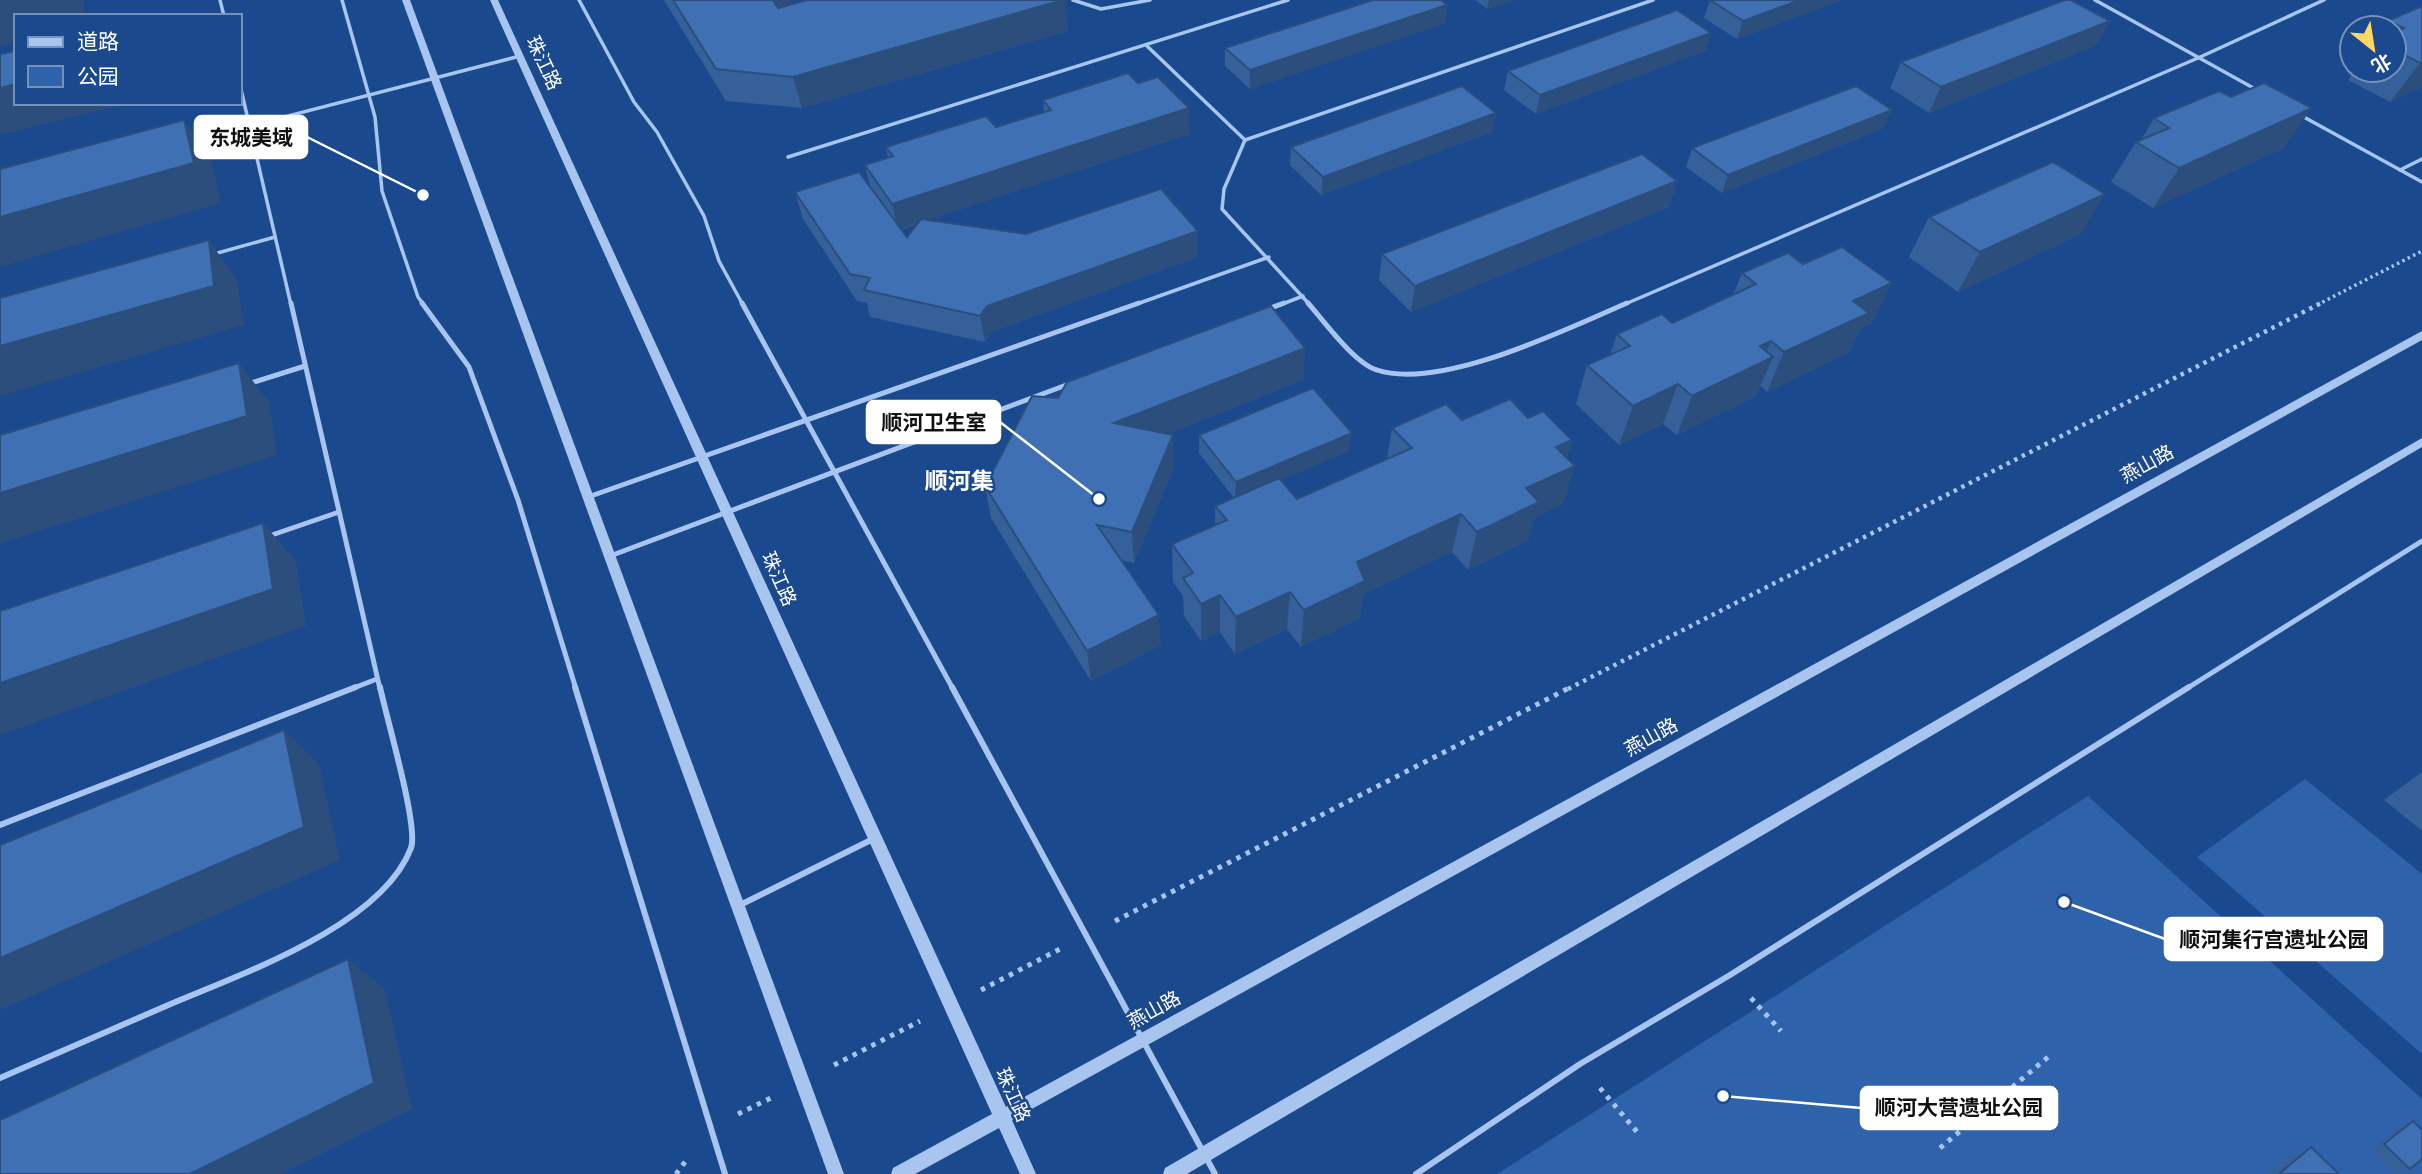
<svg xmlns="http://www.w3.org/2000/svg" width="2422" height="1174" viewBox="0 0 2422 1174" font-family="Figtree,'Noto Sans SC',sans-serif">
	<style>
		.green { fill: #2e62ab }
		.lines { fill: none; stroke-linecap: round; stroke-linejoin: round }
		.path-far2 { stroke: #a7c5ee; stroke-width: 3.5; stroke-dasharray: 2.5 3.5; stroke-linecap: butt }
		.path-far1 { stroke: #a7c5ee; stroke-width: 4.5; stroke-dasharray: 3.5 5; stroke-linecap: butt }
		.path { stroke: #a7c5ee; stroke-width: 5; stroke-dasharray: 4.5 6; stroke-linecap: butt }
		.service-far2 { stroke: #a7c5ee; stroke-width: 3.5 }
		.service-far1 { stroke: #a7c5ee; stroke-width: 5 }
		.service { stroke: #a7c5ee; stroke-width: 6 }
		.tertiary { fill: #a7c5ee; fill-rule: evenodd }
		.wall { fill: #35609a; fill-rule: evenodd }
		.shaded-wall { fill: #2b4e7d }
		.building { fill: #3e70b3; stroke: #2b4e7d; stroke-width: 2 }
		.labels { text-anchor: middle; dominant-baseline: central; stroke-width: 5; stroke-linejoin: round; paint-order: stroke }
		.street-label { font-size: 19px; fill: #fff; stroke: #1b498d }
		.quarter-label { font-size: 23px; font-weight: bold; fill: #fff; stroke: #1b498d }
		.leader { fill: none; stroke: #fff; stroke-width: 2.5 }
		.callout-dot { fill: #fff; stroke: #1b498d; stroke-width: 2.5 }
		.callout { fill: #fff; stroke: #fff; stroke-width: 2.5 }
		.callout-label { font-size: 21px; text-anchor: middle; font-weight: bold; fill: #111 }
	</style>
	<rect width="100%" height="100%" fill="#1b498d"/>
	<g class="green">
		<path d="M 2305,779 L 2422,874 L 2422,1054 L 2197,857 Z"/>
		<path d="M 2088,796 L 2422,1099 L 2422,1174 L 1497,1174 Z"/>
	</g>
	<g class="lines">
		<path class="path-far2" d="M 2317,305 L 2422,251"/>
		<path class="path-far1" d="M 1568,689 L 2321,303"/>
		<g class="path">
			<path d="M 1115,921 L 1571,687"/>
			<path d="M 981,990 L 1060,949"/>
			<path d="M 1751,998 L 1781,1031"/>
			<path d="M 834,1065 L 920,1021"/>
			<path d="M 1600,1088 L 1638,1133"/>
			<path d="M 738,1114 L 771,1098"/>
			<path d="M 1940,1148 L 2048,1057"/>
			<path d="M 676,1174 L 688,1158"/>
		</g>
		<g class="service-far2">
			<path d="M 220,0 L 224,16"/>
			<path d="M 342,0 L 375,117 L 382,191 L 418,297 L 424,305"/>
			<path d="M 579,0 L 634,102 L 657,132 L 704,216 L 719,261 L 743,305"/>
			<path d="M 1073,0 L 1101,9 L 1150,0"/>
			<path d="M 2095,0 L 2257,90"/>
			<path d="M 1146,45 L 1245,140 L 1224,189 L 1222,209 L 1310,305"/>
			<path d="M 240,85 L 291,305"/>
			<path d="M 2302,116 L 2422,182"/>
			<path d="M 1245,140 L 1653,0"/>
			<path d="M 191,141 L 520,56"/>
			<path d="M 788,157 L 1288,0"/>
			<path d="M 2400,170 L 2422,159"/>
			<path d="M 214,254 L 275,237"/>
			<path d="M 1134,305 L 1269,257"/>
			<path d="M 1280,305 L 1303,296"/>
			<path d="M 1623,305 L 2198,58 L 2324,0"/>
		</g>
		<g class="service-far1">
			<path d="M 291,303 L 380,689"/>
			<path d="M 422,303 L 469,367 L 518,500 L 576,689"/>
			<path d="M 742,303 L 953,689"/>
			<path d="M 1308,303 C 1324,321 1354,363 1377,370 C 1440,391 1567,329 1627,303"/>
			<path d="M 1268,309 L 1284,303"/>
			<path d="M 248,384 L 305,366"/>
			<path d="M 588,497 L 1139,303"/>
			<path d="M 269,536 L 339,512"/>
			<path d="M 610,556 L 1069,384"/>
			<path d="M 351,689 L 377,679"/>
			<path d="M 2186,689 L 2422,541"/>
		</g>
		<g class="service">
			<path d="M 575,687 L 725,1174"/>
			<path d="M 952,687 L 1215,1174"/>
			<path d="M 0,825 L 356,687"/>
			<path d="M 740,905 L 875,838"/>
			<path d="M 0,1078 C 55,1054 111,1030 166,1006 C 238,975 381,927 411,848 C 419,827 386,716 380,687"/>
			<path d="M 1416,1174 L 1580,1064 L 1730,975 L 2189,687"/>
		</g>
		<g class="tertiary">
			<path d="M 402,0 L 410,0 L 844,1174 L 828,1174 Z"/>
			<path d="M 490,0 L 498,0 L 1006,1107 L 2422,331 L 2422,340 L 1012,1120 L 1036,1174 L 1020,1174 L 999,1128 L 915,1174 L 891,1174 L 893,1168 L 992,1114 Z"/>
			<path d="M 2422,438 L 2422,447 L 1187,1174 L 1163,1174 L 1165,1168 Z"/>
		</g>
	</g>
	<g class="wall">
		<path d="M 664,0 L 792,0 L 789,1 L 790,5 L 807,0 L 1065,0 L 1068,31 L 802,108 L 726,101 Z"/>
		<path d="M 1475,0 L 1515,0 L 1487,9 Z"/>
		<path d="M 1710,0 L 1842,0 L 1737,39 L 1704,18 Z"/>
		<path d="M 1447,5 L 1445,23 L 1250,89 L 1225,66 L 1225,48 Z"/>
		<path d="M 2422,6 L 2422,87 L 2390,102 L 2348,80 L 2355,70 L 2394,70 L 2394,28 L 2383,28 L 2388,21 Z"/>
		<path d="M 2110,21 L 2095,46 L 1929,113 L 1890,88 L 1901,62 Z"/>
		<path d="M 1711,33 L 1705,51 L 1536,114 L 1504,90 L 1508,71 Z"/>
		<path d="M 1138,83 L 1189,134 L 928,220 L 1026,234 L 1198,231 L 1198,257 L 991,332 L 985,342 L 870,317 L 867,303 L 857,301 L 803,219 L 795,192 L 870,186 L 865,165 L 888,158 L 886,147 L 996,127 L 1044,112 L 1043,100 ZM 918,224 L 907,237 L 901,230 Z"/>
		<path d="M 1496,113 L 1492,132 L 1321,195 L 1290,165 L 1291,147 Z"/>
		<path d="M 2154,118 L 2284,148 L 2153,208 L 2111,182 L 2136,142 L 2141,140 Z"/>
		<path d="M 1884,128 L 1722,193 L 1686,167 L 1692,148 Z"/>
		<path d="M 1677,181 L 1669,207 L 1411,312 L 1379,280 L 1382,254 Z"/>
		<path d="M 1929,217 L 2081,234 L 1958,292 L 1909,257 Z"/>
		<path d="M 1742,273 L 1872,323 L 1861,328 L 1849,352 L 1767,392 L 1760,386 L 1756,396 L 1677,435 L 1663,424 L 1619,445 L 1576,404 L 1587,365 L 1610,355 L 1617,334 L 1672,323 L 1733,295 Z"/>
		<path d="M 1305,348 L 1303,380 L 1168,434 L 1174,467 L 1134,563 L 1121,560 L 1161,645 L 1091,681 L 991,518 L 985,486 L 1058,398 Z"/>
		<path d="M 1528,418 L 1572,440 L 1567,458 L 1563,504 L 1534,518 L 1528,540 L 1468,570 L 1452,552 L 1363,594 L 1360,618 L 1301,647 L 1287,629 L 1235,654 L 1220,632 L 1201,641 L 1184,616 L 1183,596 L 1173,582 L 1172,544 L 1215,525 L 1215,506 L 1234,498 L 1199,453 L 1199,435 L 1349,451 L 1281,480 L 1297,499 L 1387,459 L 1392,428 L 1462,420 Z"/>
		<path d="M 2422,772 L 2422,831 L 2384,800 Z"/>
		<path d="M 2413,1121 L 2410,1169 L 2396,1174 L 2371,1150 L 2399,1127 Z"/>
		<path d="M 2311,1147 L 2339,1174 L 2268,1174 L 2287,1157 Z"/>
	</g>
	<g class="shaded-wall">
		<path d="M 0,0 L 84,0 L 85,16 L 16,16 L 16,42 L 0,46 Z"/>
		<path d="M 741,0 L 792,0 L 789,1 L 790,5 L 746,17 Z"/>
		<path d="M 1063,0 L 1065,0 L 1068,31 L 802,108 L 793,77 Z"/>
		<path d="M 1489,0 L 1515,0 L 1487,9 Z"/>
		<path d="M 1800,0 L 1842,0 L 1737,39 L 1743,21 Z"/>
		<path d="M 1447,5 L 1445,23 L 1250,89 L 1250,70 Z"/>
		<path d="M 2110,21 L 2095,46 L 1929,113 L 1941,87 Z"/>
		<path d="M 1711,33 L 1705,51 L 1536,114 L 1540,95 Z"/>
		<path d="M 2422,62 L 2422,87 L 2390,102 L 2420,63 Z"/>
		<path d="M 16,84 L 16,103 L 130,103 L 0,135 L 0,88 Z"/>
		<path d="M 1189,108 L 1189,134 L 898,230 L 892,204 Z"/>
		<path d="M 2312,108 L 2284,148 L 2153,208 L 2179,168 Z"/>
		<path d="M 1892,110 L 1884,128 L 1722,193 L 1728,175 Z"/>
		<path d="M 1496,113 L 1492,132 L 1321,195 L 1323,177 Z"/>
		<path d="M 184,120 L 211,159 L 221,203 L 0,267 L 0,217 Z"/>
		<path d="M 1677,181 L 1669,207 L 1411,312 L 1415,286 Z"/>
		<path d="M 2105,194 L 2081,234 L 1958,292 L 1980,252 Z"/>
		<path d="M 1198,231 L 1198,257 L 991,332 L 985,342 L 980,316 L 987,306 Z"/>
		<path d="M 209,240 L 237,280 L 244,325 L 0,396 L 0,346 Z"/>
		<path d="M 1892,283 L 1872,323 L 1861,328 L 1849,352 L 1767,392 L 1784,352 L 1853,301 Z"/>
		<path d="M 1771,341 L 1762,362 L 1773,357 L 1756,396 L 1677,435 L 1692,396 L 1760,346 Z"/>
		<path d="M 1305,348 L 1303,380 L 1117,455 L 1114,423 Z"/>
		<path d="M 239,363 L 269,402 L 277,455 L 0,544 L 0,493 Z"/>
		<path d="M 1678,384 L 1663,424 L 1619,445 L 1633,406 Z"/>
		<path d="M 1352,433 L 1349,451 L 1235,500 L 1236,482 Z"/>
		<path d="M 1173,435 L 1174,467 L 1134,563 L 1132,532 Z"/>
		<path d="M 1572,440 L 1563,471 L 1575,466 L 1563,504 L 1534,518 L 1528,540 L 1468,570 L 1477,532 L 1526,488 L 1556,447 Z"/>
		<path d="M 1461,514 L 1452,552 L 1363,594 L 1360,618 L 1301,647 L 1304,610 L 1357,562 Z"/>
		<path d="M 263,523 L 296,561 L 306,626 L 0,735 L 0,683 Z"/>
		<path d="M 1290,592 L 1287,629 L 1235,654 L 1236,617 Z"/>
		<path d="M 1220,595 L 1220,632 L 1201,641 L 1201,604 Z"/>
		<path d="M 1159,615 L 1161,645 L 1091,681 L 1087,651 Z"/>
		<path d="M 284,730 L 319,764 L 340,860 L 0,1010 L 0,958 Z"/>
		<path d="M 348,959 L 385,989 L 412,1109 L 281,1174 L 190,1174 Z"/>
	</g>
	<g class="building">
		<path d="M 673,0 L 773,0 L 778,8 L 807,0 L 1063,0 L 793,77 L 716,69 Z"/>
		<path d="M 1373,0 L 1441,0 L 1447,5 L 1250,70 L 1225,48 Z"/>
		<path d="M 1710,0 L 1800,0 L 1743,21 Z"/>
		<path d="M 2065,0 L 2071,0 L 2110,21 L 1941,87 L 1901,62 Z"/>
		<path d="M 2422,6 L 2422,62 L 2420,63 L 2394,50 L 2394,33 L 2404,28 L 2388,21 Z"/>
		<path d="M 1677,10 L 1711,33 L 1540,95 L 1508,71 Z"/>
		<path d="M 16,51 L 16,84 L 0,88 L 0,54 Z"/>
		<path d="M 1128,73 L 1138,83 L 1158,77 L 1189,108 L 892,204 L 865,165 L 893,156 L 886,147 L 986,116 L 996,127 L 1051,110 L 1043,100 Z"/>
		<path d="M 2264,83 L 2312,108 L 2179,168 L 2136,142 L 2169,128 L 2154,118 L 2219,91 L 2231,97 Z"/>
		<path d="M 1462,86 L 1496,113 L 1323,177 L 1291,147 Z"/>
		<path d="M 1856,86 L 1892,110 L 1728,175 L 1692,148 Z"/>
		<path d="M 184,120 L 194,163 L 0,217 L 0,169 Z"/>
		<path d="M 1642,154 L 1677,181 L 1415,286 L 1382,254 Z"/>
		<path d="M 2053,162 L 2105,194 L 1980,252 L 1929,217 Z"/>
		<path d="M 859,172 L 907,237 L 921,219 L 1026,234 L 1161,189 L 1198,231 L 987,306 L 980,316 L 864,290 L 870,278 L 850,274 L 795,192 Z"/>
		<path d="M 209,240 L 214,286 L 0,346 L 0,298 Z"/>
		<path d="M 1842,247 L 1892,283 L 1853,301 L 1869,313 L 1784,352 L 1771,341 L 1760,346 L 1773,357 L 1692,396 L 1678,384 L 1633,406 L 1587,365 L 1630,346 L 1617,334 L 1662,314 L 1672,323 L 1756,284 L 1742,273 L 1788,253 L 1803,264 Z"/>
		<path d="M 1271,306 L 1305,348 L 1114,423 L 1173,435 L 1132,532 L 1097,525 L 1159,615 L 1087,651 L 985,486 L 1032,396 L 1058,398 L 1067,382 Z"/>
		<path d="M 239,363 L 247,416 L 0,493 L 0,435 Z"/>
		<path d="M 1313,388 L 1352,433 L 1236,482 L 1199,435 Z"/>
		<path d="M 1510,399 L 1528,418 L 1543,411 L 1572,440 L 1556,447 L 1575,466 L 1526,488 L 1539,502 L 1477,532 L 1461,514 L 1357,562 L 1365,581 L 1304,610 L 1290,592 L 1236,617 L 1220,595 L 1201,604 L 1183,578 L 1193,573 L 1172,544 L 1227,520 L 1215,506 L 1279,478 L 1297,499 L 1412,448 L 1392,428 L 1446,404 L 1462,420 Z"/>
		<path d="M 263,523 L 273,589 L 0,683 L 0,611 Z"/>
		<path d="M 284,730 L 304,827 L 0,958 L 0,845 Z"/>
		<path d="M 348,959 L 374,1083 L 190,1174 L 0,1174 L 0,1120 Z"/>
		<path d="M 2413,1121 L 2422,1130 L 2422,1159 L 2410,1169 L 2384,1144 Z"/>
		<path d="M 2311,1147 L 2339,1174 L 2279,1174 Z"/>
	</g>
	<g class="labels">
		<g class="street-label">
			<text transform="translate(544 63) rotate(65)">珠江路</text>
			<text transform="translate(2147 464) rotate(-29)">燕山路</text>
			<text transform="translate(779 579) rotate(66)">珠江路</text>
			<text transform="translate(1651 737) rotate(-29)">燕山路</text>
			<text transform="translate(1154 1010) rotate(-29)">燕山路</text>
			<text transform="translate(1013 1095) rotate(66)">珠江路</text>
		</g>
		<g class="quarter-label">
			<text x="959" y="481">顺河集</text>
		</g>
	</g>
	<path class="leader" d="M423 195L307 137M1099 499L1000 422M2064 902L2165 939M1723 1096L1861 1108"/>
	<g class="callout-dot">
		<circle cx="423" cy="195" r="7"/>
		<circle cx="1099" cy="499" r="7"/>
		<circle cx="2064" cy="902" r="7"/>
		<circle cx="1723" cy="1096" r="7"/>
	</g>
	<g class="callout">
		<rect x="195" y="116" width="112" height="42" rx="7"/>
		<rect x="867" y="401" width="133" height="42" rx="7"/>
		<rect x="2165" y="918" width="217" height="42" rx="7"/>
		<rect x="1861" y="1087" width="196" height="42" rx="7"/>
	</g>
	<g class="callout-label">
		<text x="251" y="145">东城美域</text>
		<text x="934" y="430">顺河卫生室</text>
		<text x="2274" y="947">顺河集行宫遗址公园</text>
		<text x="1959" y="1115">顺河大营遗址公园</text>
	</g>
	<rect x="14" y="14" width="228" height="91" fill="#1b498d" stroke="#7692bb" stroke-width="2"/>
	<rect x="28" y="37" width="35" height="10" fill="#a7c5ee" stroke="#7692bb" stroke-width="2"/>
	<text x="77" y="49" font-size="21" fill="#ffffff">道路</text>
	<rect x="28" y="66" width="35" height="21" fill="#2e62ab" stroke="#7692bb" stroke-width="2"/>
	<text x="77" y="84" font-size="21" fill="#ffffff">公园</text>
	<g transform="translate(2373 49) rotate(150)"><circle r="33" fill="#1b498d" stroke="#7692bb" stroke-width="2"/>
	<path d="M0-5L12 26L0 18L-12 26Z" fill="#ffd763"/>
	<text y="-10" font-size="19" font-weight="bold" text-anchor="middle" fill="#ffffff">北</text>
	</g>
</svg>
